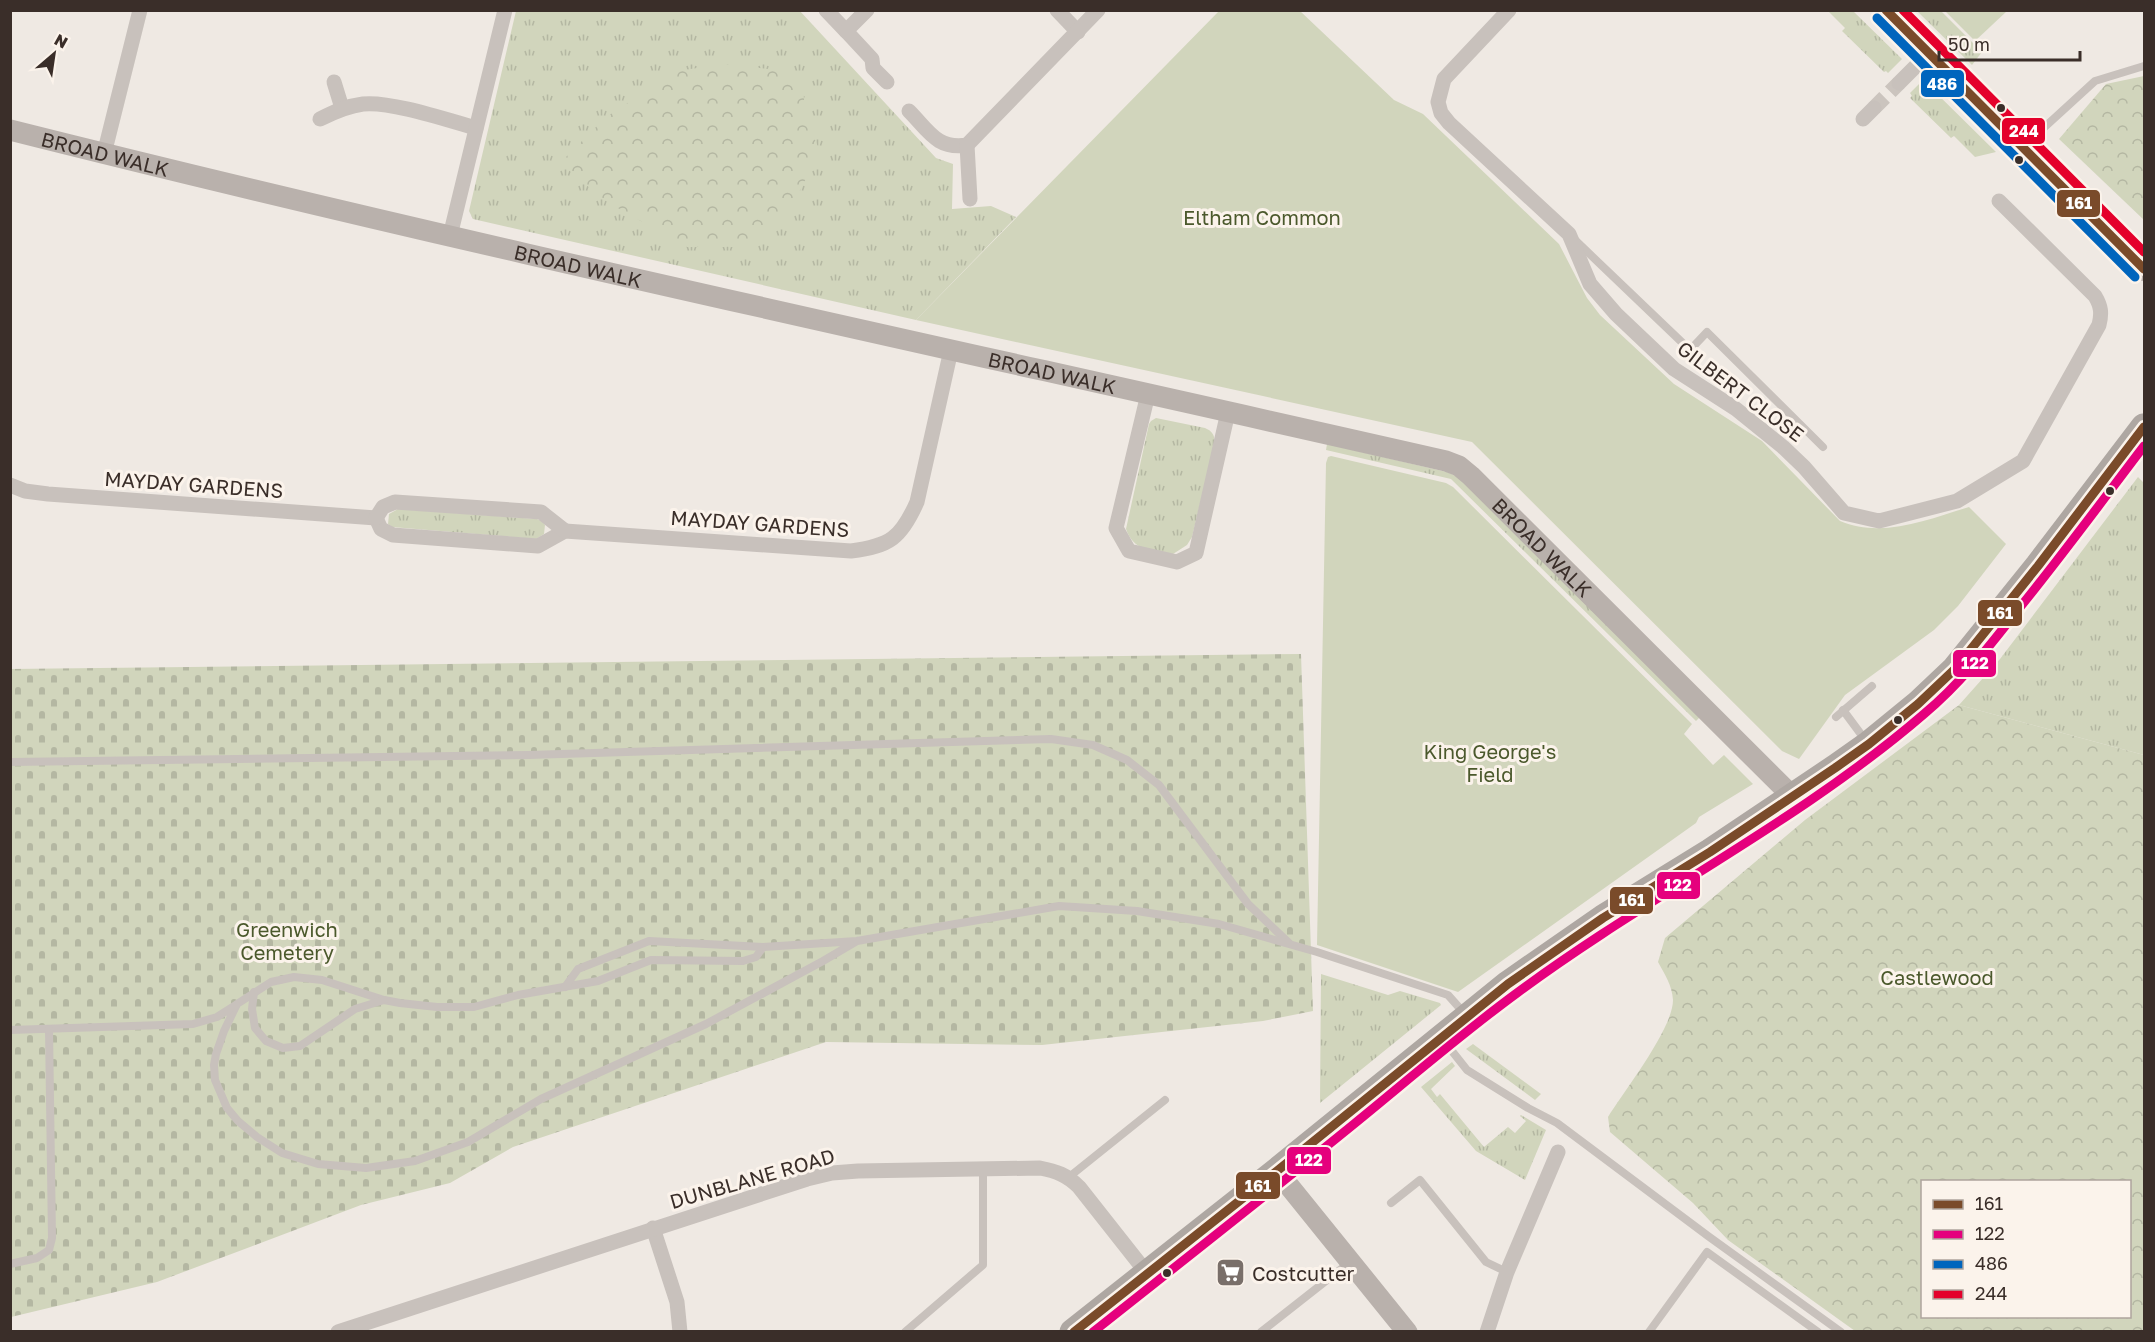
<svg xmlns="http://www.w3.org/2000/svg" width="2155" height="1342" viewBox="0 0 2155 1342" font-family="'Golos Text',sans-serif">
	<style>
		.grass { fill: url(#grass-tufts) }
		.forest { fill: url(#forest-crowns); fill-rule: evenodd }
		.cemetery { fill: url(#cemetery-stones) }
		.park { fill: #d1d5bc }
		.lines { fill: none; stroke-linecap: round; stroke-linejoin: round }
		.street-tunnel { stroke: #cbc4be; stroke-width: 15; stroke-dasharray: 15 8; stroke-linecap: butt }
		.lane { stroke: #c8c1bc; stroke-width: 8 }
		.street { stroke: #c8c1bc; stroke-width: 15 }
		.secondary { stroke: #b9b1ac; stroke-width: 21 }
		.primary { stroke: #b7afab; stroke-width: 24 }
		.highway { stroke: #aea7a2; stroke-width: 27 }
		.bus-1-casing { stroke: #fbf3eb; stroke-width: 14 }
		.bus-2-casing { stroke: #fbf3eb; stroke-width: 14 }
		.bus-3-casing { stroke: #fbf3eb; stroke-width: 14 }
		.bus-4-casing { stroke: #fbf3eb; stroke-width: 14 }
		.bus-1 { stroke: #7a4b2a; stroke-width: 9 }
		.bus-2 { stroke: #e5007d; stroke-width: 9 }
		.bus-3 { stroke: #0065bd; stroke-width: 9 }
		.bus-4 { stroke: #e4002b; stroke-width: 9 }
		.bus-dot { fill: #3a2e29; stroke: #fbf3eb; stroke-width: 2 }
		.labels { text-anchor: middle; dominant-baseline: central; stroke-width: 6; stroke-linejoin: round; paint-order: stroke }
		.street-label { font-size: 20px; fill: #3a2e29; stroke: #fbf3eb }
		.park-label { font-size: 20px; fill: #4b592c; stroke: #fbf3eb }
		.poi-label { font-size: 20px; fill: #3a2e29; stroke: #fbf3eb; text-anchor: start }
		.line-badge { stroke: #fbf3eb; stroke-width: 2 }
		.badge-label { font-size: 16px; text-anchor: middle; font-weight: bold; fill: #fff }
	</style>
	<defs>
		<pattern id="grass-tufts" width="24" height="20" patternUnits="userSpaceOnUse" patternTransform="scale(1.5)"><rect width="24" height="20" fill="#d1d5bc"/><path d="M3 7l-1-3M5 7V3M7 7l1-3M15 17l-1-3M17 17v-4M19 17l1-3" fill="none" stroke="#b4b7a2"/></pattern>
		<pattern id="forest-crowns" width="20" height="18" patternUnits="userSpaceOnUse" patternTransform="scale(1.5)"><rect width="20" height="18" fill="#d1d5bc"/><path d="M2 6a3 3 0 1 1 6 0M12 15a3 3 0 1 1 6 0" fill="none" stroke="#b4b7a2"/></pattern>
		<pattern id="cemetery-stones" width="16" height="16" patternUnits="userSpaceOnUse" patternTransform="scale(1.5)"><rect width="16" height="16" fill="#d1d5bc"/><path d="M2 7V4a2 2 0 0 1 4 0v3zM10 15v-3a2 2 0 0 1 4 0v3z" fill="#b4b7a2"/></pattern>
	</defs>
	<rect width="100%" height="100%" fill="#efe9e3"/>
	<g class="grass">
		<path d="M 799,10 L 936,158 L 953,164 L 952,209 L 991,206 L 1016,217 L 916,320 L 473,219 L 469,211 L 516,11 Z"/>
		<path d="M 1828,11 L 1853,11 L 1902,59 L 1888,73 L 1886,71 L 1884,72 L 1842,31 L 1845,28 Z"/>
		<path d="M 1917,11 L 1941,11 L 1982,52 L 1972,65 Z"/>
		<path d="M 1923,80 L 1996,152 L 1975,157 L 1954,136 L 1951,138 L 1910,98 L 1912,96 L 1910,93 Z"/>
		<path d="M 1156,418 L 1205,428 C 1212,431 1214,434 1215,442 L 1192,537 L 1187,545 L 1173,554 C 1152,550 1134,552 1126,529 L 1149,424 L 1151,421 Z"/>
		<path d="M 1327,444 L 1447,472 L 1460,478 L 1700,717 L 1696,721 L 1451,479 L 1326,450 Z"/>
		<path d="M 2138,477 L 2144,483 L 2144,755 L 1959,705 L 2000,659 Z"/>
		<path d="M 398,509 L 537,519 L 542,521 L 545,525 L 544,534 L 536,539 L 392,527 L 388,524 L 389,514 Z"/>
		<path d="M 1321,974 L 1388,995 L 1400,991 L 1440,1003 L 1441,1005 L 1320,1103 Z"/>
		<path d="M 1473,1044 L 1541,1094 L 1535,1100 L 1466,1049 Z"/>
		<path d="M 1452,1062 L 1455,1066 L 1431,1089 L 1437,1097 L 1440,1094 L 1484,1147 L 1508,1127 L 1515,1133 L 1526,1121 L 1520,1116 L 1521,1115 L 1546,1130 L 1525,1180 L 1476,1151 L 1421,1087 Z"/>
	</g>
	<g class="forest">
		<path d="M 724,64 L 777,70 L 803,82 L 805,118 L 820,151 L 792,206 L 752,247 L 687,247 L 609,203 L 576,177 L 561,162 L 606,117 L 677,71 Z"/>
		<path d="M 2144,76 L 2144,220 L 2059,139 L 2106,84 Z"/>
		<path d="M 1959,705 L 2144,755 L 2144,1331 L 1855,1331 L 1728,1240 L 1693,1203 L 1610,1132 L 1608,1117 C 1624,1091 1673,1029 1673,1000 C 1672,985 1665,975 1658,962 L 1665,938 L 1805,820 ZM 1922,1182 L 2130,1182 L 2130,1316 L 1922,1316 Z"/>
	</g>
	<path class="cemetery" d="M 1301,654 L 1313,1011 L 1263,1021 L 1042,1045 L 826,1042 L 513,1147 L 450,1183 L 361,1205 L 157,1282 L 11,1317 L 10,669 Z"/>
	<g class="park">
		<path d="M 1219,11 L 1300,11 L 1394,100 L 1423,114 L 1559,244 L 1587,298 L 1600,315 L 1674,384 L 1762,441 L 1840,521 C 1882,539 1929,519 1969,507 L 2006,544 L 1958,606 L 1934,630 L 1845,695 L 1799,759 L 1782,751 L 1472,442 L 916,320 Z"/>
		<path d="M 1945,11 L 2007,11 L 1975,41 Z"/>
		<path d="M 1331,456 L 1446,483 L 1453,487 L 1692,724 L 1684,734 L 1713,765 L 1724,755 L 1753,784 L 1699,817 L 1696,823 L 1458,992 L 1317,945 L 1326,463 L 1328,457 Z"/>
	</g>
	<g class="lines">
		<path class="street-tunnel" d="M 1874,108 L 1899,83"/>
		<g class="lane">
			<path d="M 2024,146 L 2095,81 L 2144,66"/>
			<path d="M 1575,240 L 1690,350 L 1707,332 L 1823,447"/>
			<path d="M 1843,710 L 1866,741"/>
			<path d="M 1836,717 L 1872,686"/>
			<path d="M 10,762 L 529,755 L 1051,739 L 1093,745 L 1127,760 L 1159,785 L 1248,904 L 1289,943"/>
			<path d="M 857,941 L 823,961 L 706,1024 L 541,1099 L 468,1142 L 415,1161 L 366,1168 L 318,1164 L 282,1153 L 257,1137 L 238,1121 L 227,1108 L 215,1080 L 214,1065 L 216,1054 L 224,1031 L 237,1004 L 271,982 L 294,977 L 322,980 L 384,1000 L 400,1003 L 437,1007 L 474,1007 L 518,995 L 598,981 L 651,960 L 743,961 L 756,957 L 763,947 L 857,941 L 1059,906 L 1137,911 L 1219,924 L 1317,952 L 1448,995 L 1464,1013"/>
			<path d="M 565,987 L 578,969 L 649,941 L 763,947"/>
			<path d="M 254,992 L 252,1009 L 255,1028 L 266,1041 L 283,1048 L 300,1046 L 355,1009 L 384,1000"/>
			<path d="M 10,1030 L 193,1024 L 217,1017 L 236,1005"/>
			<path d="M 1444,1041 L 1467,1070 L 1528,1108 L 1557,1123 L 1708,1236 L 1841,1332"/>
			<path d="M 1069,1177 L 1165,1100"/>
			<path d="M 1391,1203 L 1420,1180 L 1486,1262 L 1507,1272"/>
			<path d="M 10,1264 L 37,1258 L 49,1250 L 52,1238 L 49,1029"/>
			<path d="M 905,1332 L 983,1265 L 983,1169"/>
			<path d="M 1261,1332 L 1350,1262"/>
			<path d="M 1649,1332 L 1707,1252 L 1818,1332"/>
		</g>
		<g class="street">
			<path d="M 826,10 L 846,31"/>
			<path d="M 867,10 L 846,31 L 872,59 L 873,68 L 887,82"/>
			<path d="M 1057,10 L 1078,32"/>
			<path d="M 1509,10 L 1444,79 L 1438,102 L 1441,113 L 1449,123 L 1569,234 L 1590,284 L 1616,314 L 1674,369 L 1736,409 L 1783,447 L 1804,467 L 1844,513 L 1879,521 L 1957,501 L 2023,461 L 2099,325 C 2102,313 2101,306 2095,296 L 1999,201"/>
			<path d="M 334,82 L 342,108"/>
			<path d="M 1899,83 L 1929,53"/>
			<path d="M 909,111 C 928,130 937,150 967,145 L 1098,10"/>
			<path d="M 320,119 C 334,112 347,106 363,104 C 391,101 447,120 476,128"/>
			<path d="M 1863,119 L 1874,108"/>
			<path d="M 967,145 L 970,199"/>
			<path d="M 104,154 L 140,10"/>
			<path d="M 450,236 L 505,10"/>
			<path d="M 1148,394 L 1116,528 L 1129,551 L 1177,562 L 1196,553 L 1228,412"/>
			<path d="M 10,485 L 25,491 L 48,494 L 376,518"/>
			<path d="M 376,518 L 381,529 L 393,535 L 538,546 L 565,531 L 851,551 C 890,546 901,538 917,502 L 951,350"/>
			<path d="M 376,518 L 383,507 L 395,502 L 541,512 L 565,531"/>
			<path d="M 653,1228 L 677,1302 L 680,1332"/>
			<path d="M 338,1332 L 807,1179 L 832,1173 L 858,1171 L 1040,1168 C 1056,1171 1067,1175 1079,1187 L 1146,1272"/>
			<path d="M 1487,1332 L 1507,1272 L 1558,1152"/>
		</g>
		<g class="secondary">
			<path id="s1" d="M 10,130 C 487,250 967,352 1446,461 L 1459,466 L 1471,476 L 1793,797"/>
			<path d="M 1277,1171 L 1407,1332"/>
		</g>
		<path class="primary" d="M 1886,10 L 2144,269"/>
		<path class="highway" d="M 1073,1332 L 1277,1171 L 1508,984 L 1603,918 L 1710,852 L 1835,768 L 1869,744 L 1918,704 L 1955,669 L 2038,566 L 2144,427"/>
		<defs>
			<g id="bus-1">
				<path d="M 1886,10 L 2144,269"/>
				<path d="M 1074,1332 L 1277,1171 L 1508,984 L 1603,918 L 1710,852 L 1835,768 L 1869,744 L 1918,704 L 1955,669 L 2038,566 L 2144,427"/>
			</g>
			<path id="bus-2" d="M 1093,1332 C 1180,1263 1268,1194 1354,1124 C 1408,1080 1461,1034 1517,993 C 1649,895 1799,822 1924,714 C 1960,684 1988,648 2017,611 C 2061,557 2102,501 2144,446"/>
			<path id="bus-3" d="M 1877,18 L 2135,277"/>
			<path id="bus-4" d="M 1903,10 L 2144,252"/>
		</defs>
		<use href="#bus-1" class="bus-1-casing"/>
		<use href="#bus-2" class="bus-2-casing"/>
		<use href="#bus-3" class="bus-3-casing"/>
		<use href="#bus-4" class="bus-4-casing"/>
		<use href="#bus-1" class="bus-1"/>
		<use href="#bus-2" class="bus-2"/>
		<use href="#bus-3" class="bus-3"/>
		<use href="#bus-4" class="bus-4"/>
	</g>
	<defs>
		<symbol id="supermarket-square" viewBox="-11 -11 22 22"><rect x="-9" y="-9" width="18" height="18" rx="4" fill="#796f6a" stroke="#fbf3eb"/><path d="M-6-5.5h2.5l.6 2H6L4.5 2H-2.5L-4.4-4H-6ZM-1.5 3.2a1.3 1.3 0 1 0 .1 0ZM3 3.2a1.3 1.3 0 1 0 .1 0Z" fill="#fff"/></symbol>
	</defs>
	<g fill-rule="evenodd">
		<use href="#supermarket-square" x="1214" y="1256" width="33" height="33"/>
	</g>
	<g class="bus-dot">
		<circle cx="2001" cy="108" r="5"/>
		<circle cx="2019" cy="160" r="5"/>
		<circle cx="2110" cy="491" r="5"/>
		<circle cx="1898" cy="720" r="5"/>
		<circle cx="1167" cy="1273" r="5"/>
	</g>
	<g class="labels">
		<g class="street-label">
			<text stroke="none"><textPath href="#s1" startOffset="98">BROAD WALK</textPath></text>
			<text stroke="none"><textPath href="#s1" startOffset="584">BROAD WALK</textPath></text>
			<text stroke="none"><textPath href="#s1" startOffset="1070">BROAD WALK</textPath></text>
			<text transform="translate(1741 391) rotate(37)">GILBERT CLOSE</text>
			<text transform="translate(194 484) rotate(4)">MAYDAY GARDENS</text>
			<text transform="translate(760 523) rotate(4)">MAYDAY GARDENS</text>
			<text stroke="none"><textPath href="#s1" startOffset="1604">BROAD WALK</textPath></text>
			<text transform="translate(752 1178) rotate(-16)">DUNBLANE ROAD</text>
		</g>
		<g class="park-label">
			<text x="1262" y="217">Eltham Common</text>
			<text x="1490" y="751">King George's<tspan x="1490" dy="23">Field</tspan></text>
			<text x="287" y="929">Greenwich<tspan x="287" dy="23">Cemetery</tspan></text>
			<text x="1937" y="977">Castlewood</text>
		</g>
		<g class="poi-label">
			<text x="1252" y="1273">Costcutter</text>
		</g>
	</g>
	<g class="line-badge">
		<rect x="1920" y="69" width="45" height="29" rx="6" fill="#0065bd"/>
		<rect x="2001" y="117" width="45" height="28" rx="6" fill="#e4002b"/>
		<rect x="2056" y="189" width="45" height="29" rx="6" fill="#7a4b2a"/>
		<rect x="1977" y="599" width="46" height="28" rx="6" fill="#7a4b2a"/>
		<rect x="1952" y="649" width="45" height="29" rx="6" fill="#e5007d"/>
		<rect x="1656" y="871" width="45" height="29" rx="6" fill="#e5007d"/>
		<rect x="1609" y="886" width="45" height="29" rx="6" fill="#7a4b2a"/>
		<rect x="1286" y="1146" width="46" height="29" rx="6" fill="#e5007d"/>
		<rect x="1235" y="1171" width="46" height="29" rx="6" fill="#7a4b2a"/>
	</g>
	<g class="badge-label">
		<text x="1942" y="90">486</text>
		<text x="2024" y="137">244</text>
		<text x="2079" y="209">161</text>
		<text x="2000" y="619">161</text>
		<text x="1975" y="669">122</text>
		<text x="1678" y="891">122</text>
		<text x="1632" y="906">161</text>
		<text x="1309" y="1166">122</text>
		<text x="1258" y="1192">161</text>
	</g>
	<rect width="2155" height="1342" fill="none" stroke="#3a2e29" stroke-width="24"/>
	<rect x="1921" y="1180" width="210" height="138" fill="#fbf3eb" stroke="#aea49d" stroke-width="1.5"/>
	<rect x="1933" y="1200" width="30" height="9" fill="#7a4b2a" stroke="#aea49d" stroke-width="1.5"/>
	<text x="1975" y="1210" font-size="18" fill="#3a2e29">161</text>
	<rect x="1933" y="1230" width="30" height="9" fill="#e5007d" stroke="#aea49d" stroke-width="1.5"/>
	<text x="1975" y="1240" font-size="18" fill="#3a2e29">122</text>
	<rect x="1933" y="1260" width="30" height="9" fill="#0065bd" stroke="#aea49d" stroke-width="1.5"/>
	<text x="1975" y="1270" font-size="18" fill="#3a2e29">486</text>
	<rect x="1933" y="1290" width="30" height="9" fill="#e4002b" stroke="#aea49d" stroke-width="1.5"/>
	<text x="1975" y="1300" font-size="18" fill="#3a2e29">244</text>
	<g transform="translate(54 54) rotate(29)" stroke="#fbf3eb" stroke-width="4.5" paint-order="stroke">
	<path d="M0-4.5L10 22L0 15L-10 22Z" fill="#3a2e29"/>
	<text y="-9" font-size="16" font-weight="bold" text-anchor="middle" fill="#3a2e29">N</text>
	</g>
	<path d="M1939 51v9h141v-9" fill="none" stroke="#3a2e29" stroke-width="3"/>
	<text x="1948" y="51" font-size="18" fill="#3a2e29" stroke="#fbf3eb" stroke-width="4.5" paint-order="stroke">50 m</text>
</svg>
